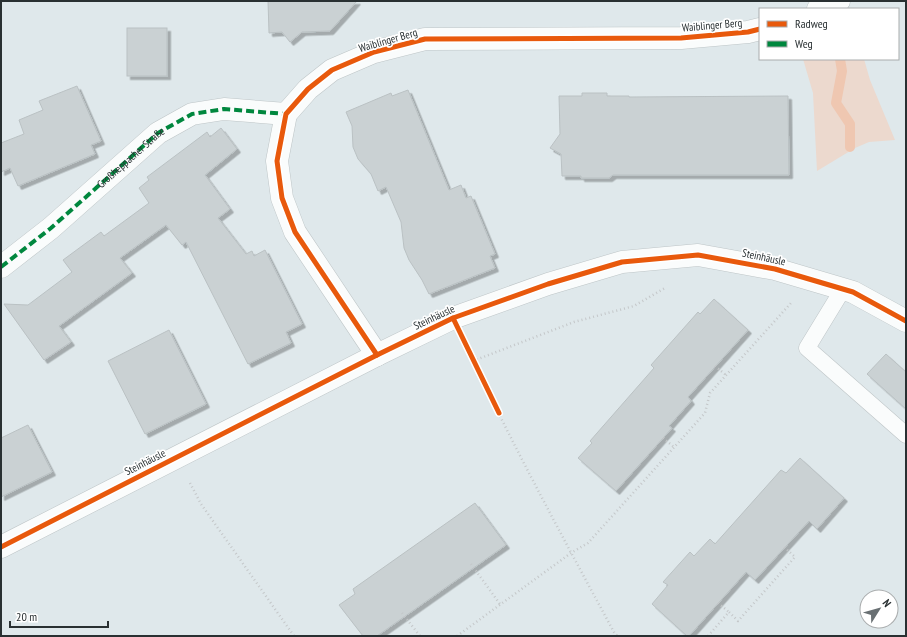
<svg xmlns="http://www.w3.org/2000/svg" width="907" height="637" viewBox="0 0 907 637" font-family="'PT Sans Narrow',sans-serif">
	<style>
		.green { fill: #ecd9ce }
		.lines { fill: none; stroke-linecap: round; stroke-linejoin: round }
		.stream { stroke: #efc7b1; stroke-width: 10 }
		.building { fill: #cad1d3; stroke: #bac1c3; filter: url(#shadow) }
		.lane-casing { stroke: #bec5c7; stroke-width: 17 }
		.street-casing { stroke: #bec5c7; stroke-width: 23 }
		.path { stroke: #c4c7c9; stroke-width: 2.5; stroke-dasharray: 1 3; stroke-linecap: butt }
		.lane { stroke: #fafcfc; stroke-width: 16 }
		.street { stroke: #fafcfc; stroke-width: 22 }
		.quiet { stroke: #00873e; stroke-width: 4; stroke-dasharray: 8 4; stroke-linecap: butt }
		.cycleway-casing { stroke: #fff; stroke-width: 8 }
		.cycleway { stroke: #e8590c; stroke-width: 5 }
		.labels { text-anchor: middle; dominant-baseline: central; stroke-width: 3.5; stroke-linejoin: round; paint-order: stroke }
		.street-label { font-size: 11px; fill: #293032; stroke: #fff }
	</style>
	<defs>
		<filter id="shadow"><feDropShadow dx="3.5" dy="3.5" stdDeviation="0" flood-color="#0004"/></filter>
	</defs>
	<rect width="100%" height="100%" fill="#dfe8eb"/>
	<path class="green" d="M 803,59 L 864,59 L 870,80 L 895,140 L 869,142 L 855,148 L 817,171 L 813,93 Z"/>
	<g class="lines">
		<path class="stream" d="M 840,59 L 842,71 L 836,103 L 850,124 L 850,147"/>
	</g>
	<g class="building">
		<path d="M 268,1 L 357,1 L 330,31 L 302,32 L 290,42 L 282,32 L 269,33 Z"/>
		<rect x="127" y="28" width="40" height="48"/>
		<path d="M 77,86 L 101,141 L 91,145 L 95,154 L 18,186 L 10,168 L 1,172 L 1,143 L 24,134 L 19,120 L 43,110 L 39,101 Z"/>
		<path d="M 408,90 L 449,190 L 461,185 L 466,198 L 471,196 L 495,254 L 490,256 L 495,268 L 429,294 L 422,280 L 409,260 L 404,248 L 401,222 L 386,187 L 378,191 L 371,174 L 358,159 L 353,147 L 352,126 L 346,112 L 391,93 L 392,96 Z"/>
		<path d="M 582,93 L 607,93 L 607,96 L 629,96 L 629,97 L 788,96 L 789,175 L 613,175 L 609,178 L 581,178 L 581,176 L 562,176 L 561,154 L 550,148 L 560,134 L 559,96 L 582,96 Z"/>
		<path d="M 221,128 L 237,149 L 205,175 L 230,209 L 218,218 L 246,254 L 252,251 L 254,256 L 265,250 L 302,324 L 286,332 L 291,343 L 248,364 L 186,242 L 182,245 L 166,225 L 120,258 L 132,273 L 59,326 L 71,342 L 44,360 L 4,304 L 28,305 L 72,272 L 63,260 L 101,232 L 104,236 L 149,203 L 139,188 L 149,180 L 147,177 L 207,132 L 210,137 Z"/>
		<path d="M 714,299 L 748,330 L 688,397 L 691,401 L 669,426 L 672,428 L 616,491 L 578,458 L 592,443 L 590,441 L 654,368 L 651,365 L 698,312 L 700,314 Z"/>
		<path d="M 169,330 L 206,404 L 145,434 L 108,361 Z"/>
		<path d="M 886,354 L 906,372 L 906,409 L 867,374 Z"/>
		<path d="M 28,425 L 52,472 L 1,497 L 1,438 Z"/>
		<path d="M 800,458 L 844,498 L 817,529 L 809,521 L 755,580 L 746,572 L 689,636 L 687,636 L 652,604 L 668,585 L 663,582 L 690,552 L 694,556 L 710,539 L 715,544 L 781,470 L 786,473 Z"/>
		<path d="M 475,503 L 506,545 L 377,636 L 363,636 L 339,605 L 355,594 L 353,589 Z"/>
	</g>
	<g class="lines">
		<defs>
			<path id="lane" d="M 843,289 L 807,348 L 906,435"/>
			<g id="street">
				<path d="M 818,9 L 839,1"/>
				<path d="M 1,267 L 51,228 L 158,133 L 192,114 L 224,109 L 286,114"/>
				<path d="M 377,355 L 295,232 L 282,198 L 277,161 L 286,114 L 308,89 L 332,70 L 374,52 L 425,39 L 681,38 L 748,32 L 760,29"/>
				<path d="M 1,547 L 377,355 L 453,318 L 548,284 L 622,262 L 698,255 L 775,269 L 853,292 L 906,321"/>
			</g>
		</defs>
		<use href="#lane" class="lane-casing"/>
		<use href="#street" class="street-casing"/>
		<g class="path">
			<path d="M 465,344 C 511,442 563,538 615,634 L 618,636"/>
			<path d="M 473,361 L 574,322 L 634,306 L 665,288"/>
			<path d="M 715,366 L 726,375"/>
			<path d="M 663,438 L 674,447"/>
			<path d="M 190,483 L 201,504 L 294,636"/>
			<path d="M 471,564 L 500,604"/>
			<path d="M 718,603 L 729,612"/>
			<path d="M 402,613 L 420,636"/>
			<path d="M 457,636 L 571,553 L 588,543 L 705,413 L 710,393 L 791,303"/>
			<path d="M 708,636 L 729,612 L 738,621 L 795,557 L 784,547"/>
		</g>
		<use href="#lane" class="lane"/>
		<use href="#street" class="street"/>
		<path class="quiet" id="s1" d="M 1,267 L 51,228 L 158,133 L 192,114 L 224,109 L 286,114"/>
		<defs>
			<g id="cycleway">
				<path d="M 453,318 L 499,413"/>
				<path d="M 377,355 L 295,232 L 282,198 L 277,161 L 286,114 L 308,89 L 332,70 L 374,52 L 425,39 L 681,38 L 748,32 L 760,29"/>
				<path d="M 1,547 L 377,355 L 453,318 L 548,284 L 622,262 L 698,255 L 775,269 L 853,292 L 906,321"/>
			</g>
		</defs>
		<use href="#cycleway" class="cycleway-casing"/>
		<use href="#cycleway" class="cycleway"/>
	</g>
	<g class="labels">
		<g class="street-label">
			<text transform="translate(712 25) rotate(-5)">Waiblinger Berg</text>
			<text transform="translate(388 40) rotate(-16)">Waiblinger Berg</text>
			<text stroke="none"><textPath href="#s1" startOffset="170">Großheppacher Straße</textPath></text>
			<text transform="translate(764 257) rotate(12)">Steinhäusle</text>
			<text transform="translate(434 317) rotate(-25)">Steinhäusle</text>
			<text transform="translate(145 462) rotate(-27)">Steinhäusle</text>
		</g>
	</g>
	<rect width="907" height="637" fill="none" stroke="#293032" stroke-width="4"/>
	<rect x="759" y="8" width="140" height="52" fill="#ffffff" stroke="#a9acad"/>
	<rect x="767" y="21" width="20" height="6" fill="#e8590c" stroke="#a9acad"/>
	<text x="795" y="28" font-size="12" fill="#293032">Radweg</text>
	<rect x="767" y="41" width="20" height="6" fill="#00873e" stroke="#a9acad"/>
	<text x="795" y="48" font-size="12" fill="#293032">Weg</text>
	<g transform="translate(879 609) rotate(53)"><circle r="19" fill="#ffffff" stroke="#a9acad"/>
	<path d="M0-3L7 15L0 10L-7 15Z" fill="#697073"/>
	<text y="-6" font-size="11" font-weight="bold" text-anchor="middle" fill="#293032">N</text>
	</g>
	<path d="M10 621v6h98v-6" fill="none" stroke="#293032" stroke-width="2"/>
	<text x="16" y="621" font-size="12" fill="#293032" stroke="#ffffff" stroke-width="3" paint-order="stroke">20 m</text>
</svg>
